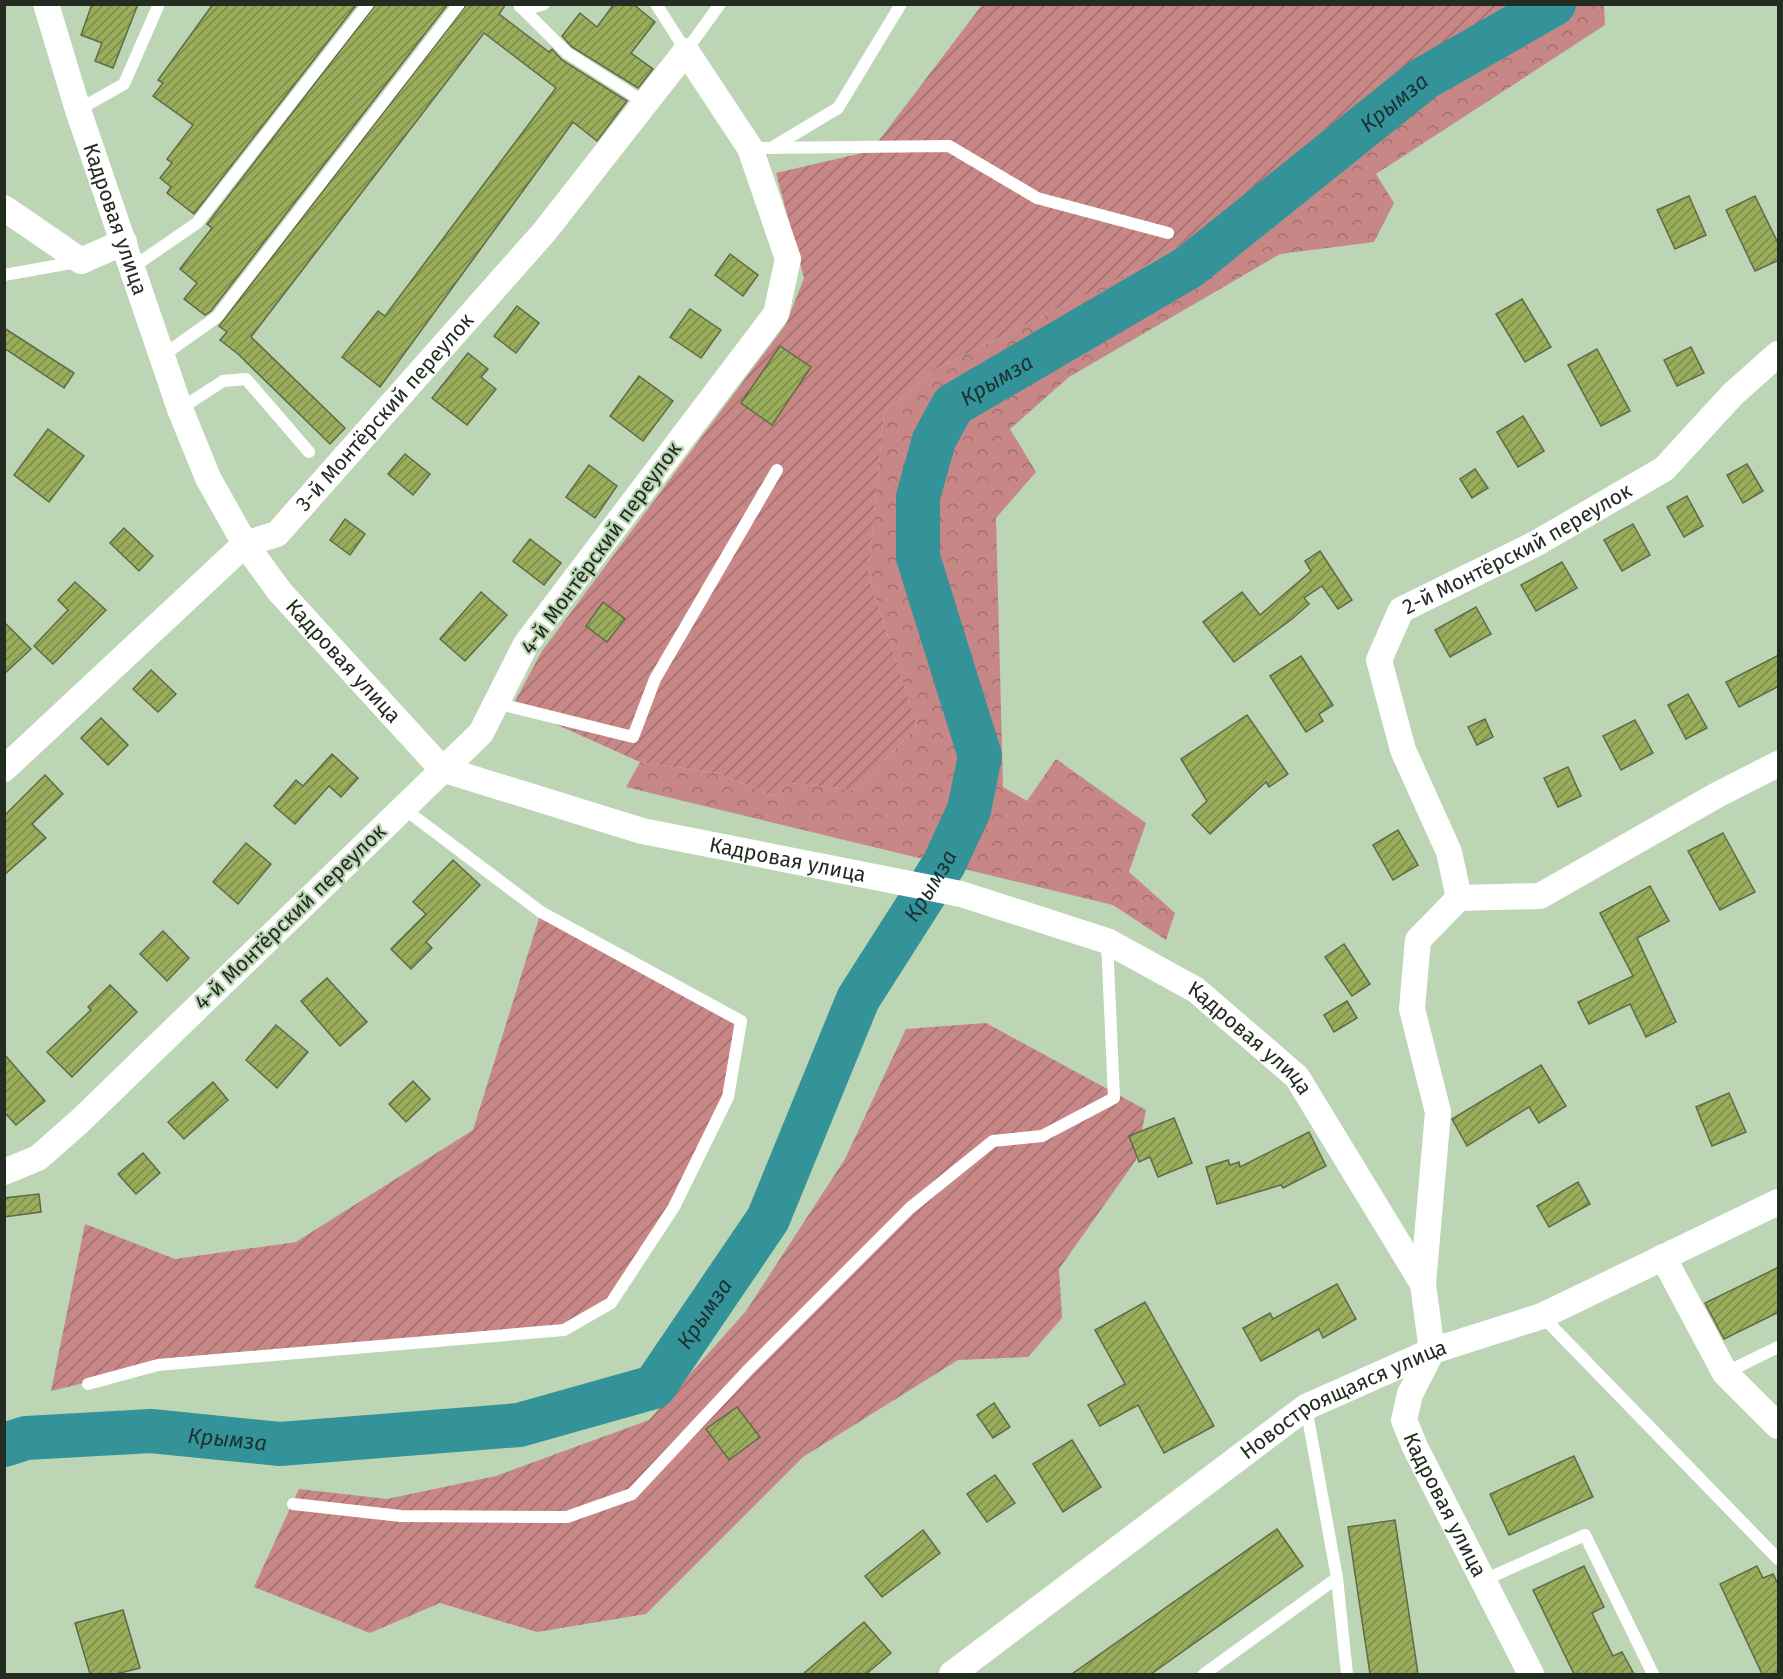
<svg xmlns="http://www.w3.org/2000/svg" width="1783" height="1679" viewBox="0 0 1783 1679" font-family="'Fira Sans',sans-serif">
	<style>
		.forest { fill: url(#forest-crowns) }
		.garden { fill: url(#garden-furrows) }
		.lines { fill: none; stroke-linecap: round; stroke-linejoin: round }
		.river { stroke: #349398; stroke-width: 44 }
		.building { fill: url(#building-hatch); stroke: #616a48; stroke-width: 1.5 }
		.lane { stroke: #fff; stroke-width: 12 }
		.street { stroke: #fff; stroke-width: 26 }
		.labels { text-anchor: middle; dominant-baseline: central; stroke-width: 4.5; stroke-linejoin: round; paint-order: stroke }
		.street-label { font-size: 21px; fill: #222c20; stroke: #bbd5b5 }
		.water-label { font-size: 22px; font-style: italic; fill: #1b3132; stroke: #bbd5b5 }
	</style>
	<defs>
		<pattern id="forest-crowns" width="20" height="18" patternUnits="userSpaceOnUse" patternTransform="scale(1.5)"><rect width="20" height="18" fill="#c78786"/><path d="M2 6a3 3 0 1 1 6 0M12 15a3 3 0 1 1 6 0" fill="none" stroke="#a16f6d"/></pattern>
		<pattern id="garden-furrows" width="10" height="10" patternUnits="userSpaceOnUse" patternTransform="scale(1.5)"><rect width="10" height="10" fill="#c78786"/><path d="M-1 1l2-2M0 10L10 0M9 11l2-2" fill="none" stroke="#a16f6d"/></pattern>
		<pattern id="building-hatch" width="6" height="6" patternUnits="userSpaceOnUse" patternTransform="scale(1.5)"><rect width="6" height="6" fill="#99ad5b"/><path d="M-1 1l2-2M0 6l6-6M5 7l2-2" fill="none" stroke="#7c8d4b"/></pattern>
	</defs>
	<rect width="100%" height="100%" fill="#bbd5b5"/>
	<path class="forest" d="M 1549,5 L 1604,5 L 1605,25 L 1376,174 L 1394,203 L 1374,242 L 1280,254 L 1069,377 L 1010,429 L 1036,472 L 996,518 L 1003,787 L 1027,801 L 1056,759 L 1146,823 L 1129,872 L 1175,913 L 1166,940 L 1113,905 L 626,787 L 640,762 L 718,773 L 773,796 L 790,783 L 858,790 L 917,725 L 868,575 L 884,412 L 936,369 L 1162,257 L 1246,205 L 1310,186 L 1381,92 L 1441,51 L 1546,10 Z"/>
	<g class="garden">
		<path d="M 982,5 L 1549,5 L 1546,10 L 1441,51 L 1381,92 L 1382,116 L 1310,186 L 1246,205 L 1162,257 L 936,369 L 884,412 L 868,575 L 917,725 L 858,790 L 790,783 L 773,796 L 718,773 L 640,762 L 513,705 L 542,651 L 786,324 L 804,278 L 776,173 L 871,151 Z"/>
		<path d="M 541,912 L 741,1021 L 728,1097 L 673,1207 L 611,1303 L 564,1330 L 158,1365 L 51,1391 L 85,1224 L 175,1259 L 296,1242 L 473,1130 Z"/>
		<path d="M 986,1023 L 1146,1110 L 1136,1160 L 1059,1269 L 1062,1318 L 1028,1357 L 958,1360 L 803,1457 L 646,1614 L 537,1632 L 440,1603 L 370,1633 L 254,1587 L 299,1489 L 387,1499 L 496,1476 L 649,1420 L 746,1311 L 845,1159 L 906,1029 Z"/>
	</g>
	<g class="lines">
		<path class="river" id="s1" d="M 4,1445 L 26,1438 L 151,1431 L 280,1444 L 519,1425 L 654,1387 L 768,1219 L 858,999 L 944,864 L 969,810 L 980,756 L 918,557 L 918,497 L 934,440 L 953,405 L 1189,267 L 1423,79 L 1554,4"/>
	</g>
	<g class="building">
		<path d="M 92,4 L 138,4 L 113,68 L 95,61 L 102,43 L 81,35 Z"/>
		<path d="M 213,4 L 357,4 L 194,214 L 167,193 L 171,187 L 160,178 L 172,163 L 167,159 L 193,125 L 153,96 L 163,83 L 158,80 Z"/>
		<path d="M 376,4 L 448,4 L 211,311 L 205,315 L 184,299 L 197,283 L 180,269 L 212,228 L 207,224 Z"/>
		<path d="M 467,4 L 506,4 L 499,14 L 549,52 L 552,49 L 562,60 L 627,101 L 597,141 L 573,122 L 380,387 L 342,357 L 378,311 L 385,316 L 556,88 L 484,33 L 251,337 L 345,428 L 330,444 L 238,354 L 220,340 L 227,332 L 219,326 Z"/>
		<path d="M 614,4 L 633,4 L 655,22 L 631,53 L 653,69 L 638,88 L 572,47 L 562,36 L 580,13 L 597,27 Z"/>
		<path d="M 1689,196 L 1706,235 L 1675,249 L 1657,210 Z"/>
		<path d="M 1755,196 L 1779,245 L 1779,260 L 1755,271 L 1726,210 Z"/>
		<path d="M 730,254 L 758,275 L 743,296 L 715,275 Z"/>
		<path d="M 1522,299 L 1551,347 L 1525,362 L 1496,314 Z"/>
		<path d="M 517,306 L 539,323 L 516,353 L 494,336 Z"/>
		<path d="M 690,309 L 721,330 L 701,358 L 670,337 Z"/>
		<path d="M 4,328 L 74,373 L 64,388 L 4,348 Z"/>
		<path d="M 780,346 L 811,367 L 772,425 L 741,403 Z"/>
		<path d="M 1691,347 L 1704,373 L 1677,386 L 1664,360 Z"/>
		<path d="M 1597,349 L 1630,411 L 1601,426 L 1568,365 Z"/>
		<path d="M 468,353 L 488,369 L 481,377 L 496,389 L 467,425 L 432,398 Z"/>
		<path d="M 639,376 L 673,401 L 643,441 L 610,416 Z"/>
		<path d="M 1523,416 L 1544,451 L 1518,467 L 1497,432 Z"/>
		<path d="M 48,429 L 84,456 L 49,502 L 14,475 Z"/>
		<path d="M 405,454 L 430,474 L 413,495 L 388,474 Z"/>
		<path d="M 1747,464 L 1763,491 L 1743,503 L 1727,475 Z"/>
		<path d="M 589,465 L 617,486 L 595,518 L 566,497 Z"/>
		<path d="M 1475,469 L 1488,488 L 1472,498 L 1460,479 Z"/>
		<path d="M 1687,496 L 1703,526 L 1684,537 L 1667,507 Z"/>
		<path d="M 345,519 L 365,534 L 350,555 L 330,540 Z"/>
		<path d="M 1633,524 L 1650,555 L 1622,571 L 1604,540 Z"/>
		<path d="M 124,528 L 153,556 L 139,571 L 110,543 Z"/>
		<path d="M 530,539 L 561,563 L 544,585 L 513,561 Z"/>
		<path d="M 1320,551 L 1352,600 L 1338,609 L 1322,586 L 1304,598 L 1309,604 L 1292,619 L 1234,662 L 1203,622 L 1242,592 L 1260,615 L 1311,571 L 1305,561 Z"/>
		<path d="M 1562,562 L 1577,588 L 1536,611 L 1521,585 Z"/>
		<path d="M 75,582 L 106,610 L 53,664 L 34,646 L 68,610 L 58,600 Z"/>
		<path d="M 481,592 L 507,615 L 465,661 L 440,639 Z"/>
		<path d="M 603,602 L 625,619 L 607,642 L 586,626 Z"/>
		<path d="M 1476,607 L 1491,634 L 1450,657 L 1435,630 Z"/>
		<path d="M 4,622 L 31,649 L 4,674 Z"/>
		<path d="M 1779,655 L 1779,686 L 1739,707 L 1726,682 Z"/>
		<path d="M 1301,656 L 1333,705 L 1319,714 L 1323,721 L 1306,732 L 1270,676 Z"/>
		<path d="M 151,670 L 176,694 L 158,712 L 133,689 Z"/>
		<path d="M 1688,694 L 1707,728 L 1686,739 L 1668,705 Z"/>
		<path d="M 1247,715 L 1288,774 L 1269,787 L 1266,782 L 1210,834 L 1192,815 L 1207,801 L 1181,759 Z"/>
		<path d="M 101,718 L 128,745 L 108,765 L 81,738 Z"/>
		<path d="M 1485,719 L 1493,737 L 1477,745 L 1468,727 Z"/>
		<path d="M 1635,720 L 1653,753 L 1621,770 L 1603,736 Z"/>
		<path d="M 332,754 L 358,778 L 341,797 L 329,786 L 295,824 L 274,806 L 296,780 L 303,786 Z"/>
		<path d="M 1568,767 L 1581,796 L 1558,807 L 1544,778 Z"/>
		<path d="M 45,775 L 63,794 L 32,824 L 46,838 L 4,875 L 4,816 Z"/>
		<path d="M 1398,830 L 1418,865 L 1393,880 L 1373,845 Z"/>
		<path d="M 1723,833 L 1755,892 L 1720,910 L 1688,851 Z"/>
		<path d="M 246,843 L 271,864 L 238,904 L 213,882 Z"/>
		<path d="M 453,860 L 480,885 L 426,942 L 432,948 L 411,969 L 391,949 L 426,914 L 413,902 Z"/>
		<path d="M 1650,886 L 1669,921 L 1637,938 L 1676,1022 L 1646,1037 L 1630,1004 L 1589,1024 L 1578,1002 L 1633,976 L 1600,913 Z"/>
		<path d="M 163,931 L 189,958 L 167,981 L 140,954 Z"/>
		<path d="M 1344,944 L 1370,984 L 1352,996 L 1325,957 Z"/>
		<path d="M 327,978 L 367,1022 L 340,1046 L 301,1001 Z"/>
		<path d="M 110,985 L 137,1012 L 72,1077 L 47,1052 L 91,1010 L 88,1007 Z"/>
		<path d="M 1347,1001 L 1357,1018 L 1334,1032 L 1324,1015 Z"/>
		<path d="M 276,1025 L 308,1052 L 277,1088 L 246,1060 Z"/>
		<path d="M 4,1054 L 45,1101 L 16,1125 L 4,1112 Z"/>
		<path d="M 1541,1065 L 1566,1106 L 1539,1123 L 1529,1107 L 1467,1146 L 1452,1119 Z"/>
		<path d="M 413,1081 L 430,1099 L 406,1122 L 389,1104 Z"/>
		<path d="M 213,1082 L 228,1100 L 184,1139 L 168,1122 Z"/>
		<path d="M 1729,1093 L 1746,1132 L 1712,1146 L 1696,1107 Z"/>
		<path d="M 1174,1118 L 1192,1163 L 1158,1177 L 1150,1157 L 1139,1162 L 1129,1136 Z"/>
		<path d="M 1309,1132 L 1326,1166 L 1283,1188 L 1281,1185 L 1217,1204 L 1206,1167 L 1228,1160 L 1230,1165 L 1239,1162 L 1240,1167 Z"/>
		<path d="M 143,1153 L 160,1173 L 136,1194 L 118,1174 Z"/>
		<path d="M 1578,1182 L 1590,1204 L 1549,1227 L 1537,1206 Z"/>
		<path d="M 39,1194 L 41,1212 L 4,1217 L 4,1198 Z"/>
		<path d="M 1779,1267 L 1779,1312 L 1724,1339 L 1705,1303 Z"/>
		<path d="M 1337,1284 L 1356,1319 L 1323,1338 L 1319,1329 L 1261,1361 L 1243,1328 L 1270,1313 L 1273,1319 Z"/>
		<path d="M 1145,1302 L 1214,1426 L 1164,1453 L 1138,1405 L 1100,1426 L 1088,1405 L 1125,1384 L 1095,1330 Z"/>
		<path d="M 994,1403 L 1010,1427 L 993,1438 L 977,1415 Z"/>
		<path d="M 737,1407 L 760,1437 L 729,1460 L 706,1429 Z"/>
		<path d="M 1072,1440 L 1101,1487 L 1063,1512 L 1033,1464 Z"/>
		<path d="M 1574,1456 L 1593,1497 L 1509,1535 L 1490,1494 Z"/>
		<path d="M 995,1475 L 1015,1503 L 987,1522 L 967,1494 Z"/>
		<path d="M 1395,1520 L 1418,1674 L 1370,1674 L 1348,1527 Z"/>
		<path d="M 1277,1529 L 1303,1566 L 1151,1674 L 1072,1674 Z"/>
		<path d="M 923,1530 L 940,1553 L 882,1597 L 865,1576 Z"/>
		<path d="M 1584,1566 L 1604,1607 L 1592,1613 L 1613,1656 L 1622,1652 L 1634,1674 L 1574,1674 L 1533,1590 Z"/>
		<path d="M 1757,1566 L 1763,1578 L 1773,1574 L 1779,1586 L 1779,1674 L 1762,1674 L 1720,1584 Z"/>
		<path d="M 123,1610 L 140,1668 L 116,1674 L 90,1674 L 75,1623 Z"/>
		<path d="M 864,1622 L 891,1653 L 866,1674 L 803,1674 Z"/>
	</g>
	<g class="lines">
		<g class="lane">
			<path d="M 656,4 L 686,51 L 720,4"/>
			<path d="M 520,7 L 524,10 L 544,4"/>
			<path d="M 524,10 L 567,53 L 644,102"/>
			<path d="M 78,110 L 124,84 L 159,4"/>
			<path d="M 773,147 L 838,108 L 901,4"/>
			<path d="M 750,148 L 949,146 L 1037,198 L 1168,233"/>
			<path d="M 133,267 L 197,223 L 368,4"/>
			<path d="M 4,275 L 77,262"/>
			<path d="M 162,356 L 217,317 L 459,4"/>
			<path d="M 180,409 L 223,381 L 246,379 L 309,452"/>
			<path d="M 496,703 L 633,737 L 655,679 L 777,470"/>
			<path d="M 1542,1316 L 1778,1559"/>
			<path d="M 1725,1373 L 1778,1347"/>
			<path d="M 88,1384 L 158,1365 L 564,1330 L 611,1303 L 674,1207 L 728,1097 L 741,1021 L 541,912 L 403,808"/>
			<path d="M 293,1504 L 401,1516 L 567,1517 L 632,1494 L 749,1369 L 910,1208 L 993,1141 L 1042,1136 L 1114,1098 L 1107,941"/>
			<path d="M 1337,1578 L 1347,1674"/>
			<path d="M 1484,1580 L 1585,1535 L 1653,1674"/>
			<path d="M 1204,1674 L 1337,1578 L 1306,1407"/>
		</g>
		<g class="street">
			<path id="s2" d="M 46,4 L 78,110 L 180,409 L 208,478 L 245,544 L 280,592 L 442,769 L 642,831 L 961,894 L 1107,941 L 1196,990 L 1297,1077 L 1423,1284 L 1432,1351 L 1410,1394 L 1404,1420 L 1415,1447 L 1531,1674"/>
			<path d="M 4,208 L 81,261 L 124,242"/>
			<path id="s3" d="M 4,769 L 245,544 L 277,534 L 545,231 L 686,51 L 750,148 L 788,259 L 776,314 L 526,644 L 481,733 L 80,1121 L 38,1158 L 4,1172"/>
			<path id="s4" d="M 1459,898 L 1449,852 L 1403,750 L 1379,660 L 1401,610 L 1535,544 L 1664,469 L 1733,394 L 1778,354"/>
			<path d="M 1663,1257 L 1725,1373 L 1778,1426"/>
			<path d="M 1423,1284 L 1438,1112 L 1412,1009 L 1418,940 L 1459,898 L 1540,896 L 1717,795 L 1778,764"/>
			<path id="s5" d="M 952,1674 L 1306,1407 L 1432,1351 L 1542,1316 L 1778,1202"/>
		</g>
	</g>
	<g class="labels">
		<g class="street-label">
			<text stroke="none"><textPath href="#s2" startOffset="226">Кадровая улица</textPath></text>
			<text stroke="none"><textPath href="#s3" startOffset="526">3-й Монтёрский переулок</textPath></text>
			<text transform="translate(601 548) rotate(-54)">4-й Монтёрский переулок</text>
			<text stroke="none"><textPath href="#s4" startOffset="438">2-й Монтёрский переулок</textPath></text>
			<text stroke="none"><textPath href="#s2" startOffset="730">Кадровая улица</textPath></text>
			<text stroke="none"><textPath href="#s2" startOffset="1234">Кадровая улица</textPath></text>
			<text transform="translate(290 917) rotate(-44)">4-й Монтёрский переулок</text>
			<text stroke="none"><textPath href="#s2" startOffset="1738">Кадровая улица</textPath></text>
			<text stroke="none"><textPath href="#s5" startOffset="480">Новостроящаяся улица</textPath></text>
			<text stroke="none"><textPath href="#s2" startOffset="2278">Кадровая улица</textPath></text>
		</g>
		<g class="water-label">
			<text stroke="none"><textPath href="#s1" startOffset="2277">Крымза</textPath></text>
			<text stroke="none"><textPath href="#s1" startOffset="1791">Крымза</textPath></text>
			<text stroke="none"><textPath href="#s1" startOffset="1233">Крымза</textPath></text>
			<text stroke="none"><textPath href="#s1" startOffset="747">Крымза</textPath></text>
			<text stroke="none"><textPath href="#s1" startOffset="225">Крымза</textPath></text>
		</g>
	</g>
	<rect width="1783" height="1679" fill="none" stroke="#222c20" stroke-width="12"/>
</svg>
